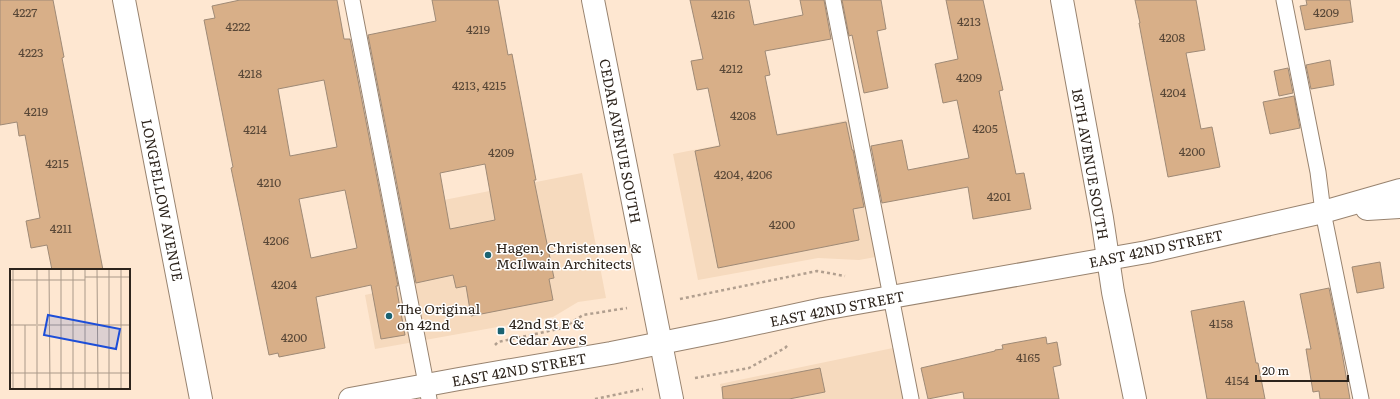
<svg xmlns="http://www.w3.org/2000/svg" width="1400" height="399" viewBox="0 0 1400 399" font-family="Literata,serif">
	<style>
		.built { fill: #f6dabe }
		.building { fill: #d8af88; stroke: #9f8a76; fill-rule: evenodd }
		.lines { fill: none; stroke-linecap: round; stroke-linejoin: round }
		.lane-casing { stroke: #98836f; stroke-width: 17 }
		.street-casing { stroke: #98836f; stroke-width: 24 }
		.secondary-casing { stroke: #98836f; stroke-width: 24 }
		.path { stroke: #b19f8f; stroke-width: 2.5; stroke-dasharray: 3 3; stroke-linecap: butt }
		.lane { stroke: #fff; stroke-width: 15 }
		.street { stroke: #fff; stroke-width: 22 }
		.secondary { stroke: #fff; stroke-width: 22 }
		.poi-dot { fill: #1a6271; stroke: #fff; stroke-width: 1.5 }
		.labels { text-anchor: middle; dominant-baseline: central; stroke-width: 3; stroke-linejoin: round; paint-order: stroke }
		.number-label { font-size: 12px; fill: #584737 }
		.street-label { font-size: 14px; fill: #2d241c; stroke: #fff }
		.poi-label { font-size: 14px; fill: #2d241c; stroke: #fff; text-anchor: start }
		.inset-road { fill: none; stroke: #aa9989; stroke-width: 1 }
		.view { fill: #1d4ed8; fill-opacity: 0.15; stroke: #1d4ed8; stroke-width: 2 }
		.inset-edge { fill: none; stroke: #2d241c; stroke-width: 2 }
	</style>
	<rect width="100%" height="100%" fill="#fee7d1"/>
	<g class="built">
		<path d="M 853,119 L 881,256 L 859,260 L 818,258 L 698,280 L 673,154 Z"/>
		<path d="M 582,173 L 606,298 L 578,302 L 553,317 L 375,349 L 365,295 L 413,284 L 398,209 Z"/>
		<path d="M 893,348 L 903,399 L 723,399 L 720,384 Z"/>
	</g>
	<g class="building">
		<path d="M 0,0 L 53,0 L 64,57 L 62,58 L 103,270 L 52,270 L 47,245 L 31,248 L 26,221 L 40,218 L 25,135 L 19,136 L 17,122 L 0,125 Z"/>
		<path d="M 240,0 L 337,0 L 344,39 L 350,39 L 398,286 L 396,286 L 405,335 L 381,339 L 371,285 L 316,297 L 325,348 L 279,357 L 278,353 L 269,355 L 240,211 L 231,168 L 233,167 L 204,20 L 215,18 L 212,6 ZM 324,80 L 337,147 L 290,156 L 278,89 ZM 345,190 L 357,248 L 311,258 L 299,199 Z"/>
		<path d="M 432,0 L 498,0 L 508,55 L 512,54 L 536,180 L 534,180 L 554,278 L 549,279 L 553,300 L 471,316 L 466,286 L 456,288 L 453,275 L 416,283 L 368,35 L 436,21 ZM 485,164 L 495,220 L 450,229 L 440,173 Z"/>
		<path d="M 690,0 L 749,0 L 754,25 L 803,15 L 800,0 L 824,0 L 831,39 L 765,51 L 770,75 L 765,76 L 777,135 L 846,122 L 852,150 L 853,150 L 864,207 L 853,209 L 859,240 L 718,268 L 695,151 L 720,146 L 708,88 L 697,90 L 691,61 L 703,59 Z"/>
		<path d="M 842,0 L 881,0 L 886,29 L 877,31 L 888,88 L 864,93 L 852,35 L 849,36 Z"/>
		<path d="M 946,0 L 983,0 L 1003,90 L 999,91 L 1016,174 L 1024,173 L 1031,209 L 973,219 L 968,187 L 882,203 L 871,146 L 902,140 L 908,170 L 969,158 L 957,100 L 943,103 L 935,64 L 958,59 Z"/>
		<path d="M 1135,0 L 1196,0 L 1205,50 L 1186,53 L 1201,129 L 1212,127 L 1220,167 L 1168,177 L 1139,23 L 1140,23 Z"/>
		<path d="M 1306,0 L 1350,0 L 1353,22 L 1305,30 L 1300,6 L 1307,5 Z"/>
		<path d="M 1330,60 L 1334,85 L 1311,89 L 1306,65 Z"/>
		<path d="M 1288,68 L 1293,93 L 1279,96 L 1274,71 Z"/>
		<path d="M 1294,96 L 1300,128 L 1270,134 L 1263,102 Z"/>
		<path d="M 1380,262 L 1384,288 L 1357,293 L 1352,267 Z"/>
		<path d="M 1329,288 L 1340,341 L 1350,399 L 1320,399 L 1319,391 L 1313,392 L 1306,349 L 1311,349 L 1300,294 Z"/>
		<path d="M 1244,301 L 1256,363 L 1258,363 L 1265,399 L 1207,399 L 1191,311 Z"/>
		<path d="M 1046,337 L 1047,344 L 1057,342 L 1061,365 L 1053,367 L 1059,399 L 964,399 L 963,392 L 928,399 L 921,368 L 995,351 L 995,350 L 1003,349 L 1002,345 Z"/>
		<path d="M 820,368 L 825,392 L 789,399 L 723,399 L 722,387 Z"/>
	</g>
	<g class="lines">
		<defs>
			<g id="lane">
				<path d="M 352,0 L 429,399"/>
				<path d="M 833,0 L 911,399"/>
				<path d="M 1284,0 L 1318,172 L 1323,212 L 1361,399"/>
			</g>
			<g id="street">
				<path d="M 124,0 L 201,399"/>
				<path d="M 1062,0 L 1102,218 L 1113,292 L 1135,399"/>
			</g>
			<g id="secondary">
				<path d="M 593,0 L 672,399"/>
				<path d="M 1367,209 L 1400,207"/>
				<path d="M 350,399 L 459,379 L 611,353 L 721,331 L 823,309 L 1147,252 L 1323,212 L 1400,190"/>
			</g>
		</defs>
		<use href="#lane" class="lane-casing"/>
		<use href="#street" class="street-casing"/>
		<use href="#secondary" class="secondary-casing"/>
		<g class="path">
			<path d="M 680,299 L 817,271 L 845,276"/>
			<path d="M 495,345 L 498,342 L 563,328 L 583,315 L 627,308"/>
			<path d="M 695,378 L 749,368 L 785,348 L 788,345"/>
			<path d="M 595,399 L 643,389"/>
		</g>
		<use href="#lane" class="lane"/>
		<use href="#street" class="street"/>
		<use href="#secondary" class="secondary"/>
	</g>
	<g class="poi-dot">
		<circle cx="488" cy="255" r="4"/>
		<circle cx="389" cy="316" r="4"/>
		<rect x="497" y="327" width="8" height="8" rx="2"/>
	</g>
	<g class="labels">
		<g class="number-label">
			<text x="25" y="12">4227</text>
			<text x="1326" y="12">4209</text>
			<text x="723" y="14">4216</text>
			<text x="969" y="21">4213</text>
			<text x="238" y="26">4222</text>
			<text x="478" y="29">4219</text>
			<text x="1172" y="37">4208</text>
			<text x="31" y="52">4223</text>
			<text x="731" y="68">4212</text>
			<text x="250" y="73">4218</text>
			<text x="969" y="77">4209</text>
			<text x="479" y="85">4213, 4215</text>
			<text x="1173" y="92">4204</text>
			<text x="36" y="111">4219</text>
			<text x="743" y="115">4208</text>
			<text x="985" y="128">4205</text>
			<text x="255" y="129">4214</text>
			<text x="1192" y="151">4200</text>
			<text x="501" y="152">4209</text>
			<text x="57" y="163">4215</text>
			<text x="743" y="174">4204, 4206</text>
			<text x="269" y="182">4210</text>
			<text x="999" y="196">4201</text>
			<text x="782" y="224">4200</text>
			<text x="61" y="228">4211</text>
			<text x="276" y="240">4206</text>
			<text x="284" y="284">4204</text>
			<text x="1221" y="323">4158</text>
			<text x="294" y="337">4200</text>
			<text x="1028" y="357">4165</text>
			<text x="1237" y="380">4154</text>
		</g>
		<g class="street-label">
			<text transform="translate(621 141) rotate(79)">CEDAR AVENUE SOUTH</text>
			<text transform="translate(1091 164) rotate(80)">18TH AVENUE SOUTH</text>
			<text transform="translate(163 200) rotate(79)">LONGFELLOW AVENUE</text>
			<text transform="translate(1156 248) rotate(-12)">EAST 42ND STREET</text>
			<text transform="translate(837 308) rotate(-11)">EAST 42ND STREET</text>
			<text transform="translate(519 369) rotate(-10)">EAST 42ND STREET</text>
		</g>
		<g class="poi-label">
			<text x="496" y="247">Hagen, Christensen &amp;<tspan x="496" dy="16">McIlwain Architects</tspan></text>
			<text x="397" y="308">The Original<tspan x="397" dy="16">on 42nd</tspan></text>
			<text x="509" y="323">42nd St E &amp;<tspan x="509" dy="16">Cedar Ave S</tspan></text>
		</g>
	</g>
	<g transform="translate(10 269)">
		<rect width="120" height="120" fill="#fee7d1"/>
		<path class="inset-road" d="M 39,0 L 40,120M 51,0 L 51,120M 63,0 L 63,120M 75,0 L 75,120M 87,0 L 88,120M 99,0 L 99,120M 111,0 L 111,120M 75,8 L 120,8M 0,11 L 75,11M 27,55 L 27,0M 0,56 L 120,56M 15,56 L 15,120M 27,57 L 27,120M 0,104 L 120,104M 3,120 L 3,0"/>
		<path class="view" d="M 38,46 L 110,60 L 106,80 L 34,66 Z"/>
		<rect width="120" height="120" class="inset-edge"/>
	</g>
	<path d="M1256 375v6h92v-6" fill="none" stroke="#2d241c" stroke-width="2"/>
	<text x="1262" y="375" font-size="12" fill="#2d241c" stroke="#ffffff" stroke-width="3" paint-order="stroke">20 m</text>
</svg>
